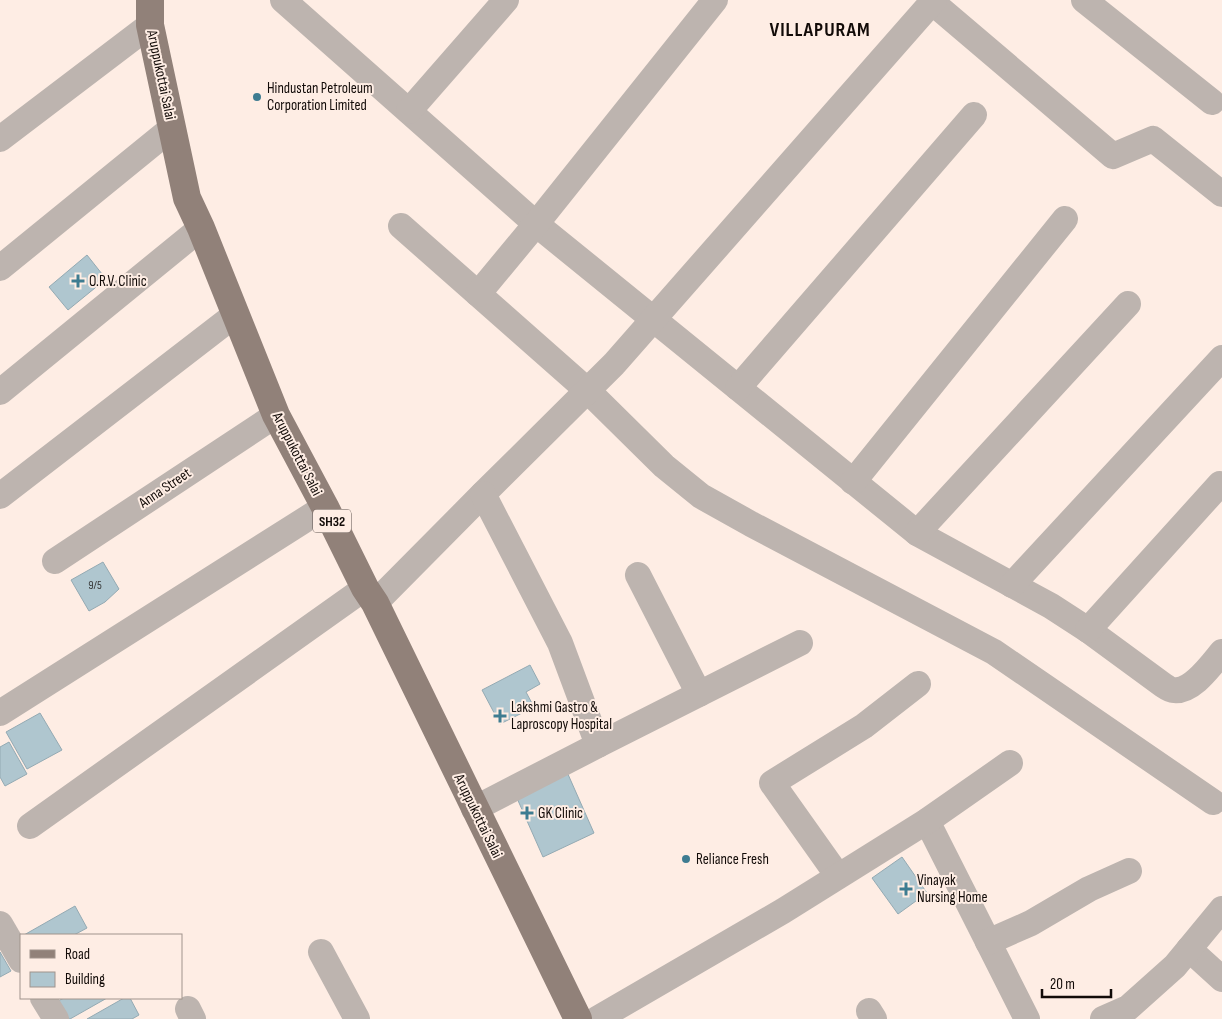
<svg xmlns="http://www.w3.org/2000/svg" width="1222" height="1019" viewBox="0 0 1222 1019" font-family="'Sofia Sans Condensed',sans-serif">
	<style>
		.building { fill: #afc6cf; stroke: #94aab3 }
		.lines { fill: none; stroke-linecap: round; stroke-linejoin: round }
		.minor { stroke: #bdb4af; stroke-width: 26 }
		.primary { stroke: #918179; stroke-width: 28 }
		.poi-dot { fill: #3e7c91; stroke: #feede4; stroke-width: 2 }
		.labels { text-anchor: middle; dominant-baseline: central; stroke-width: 4; stroke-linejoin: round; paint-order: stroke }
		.number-label { font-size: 12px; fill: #393a3a }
		.shield { fill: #feede4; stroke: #594f4a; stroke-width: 1 }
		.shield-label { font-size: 14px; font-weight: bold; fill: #120b08 }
		.street-label { font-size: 15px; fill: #120b08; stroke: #feede4 }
		.poi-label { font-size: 15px; fill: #120b08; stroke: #feede4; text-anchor: start }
		.district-label { font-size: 20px; font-weight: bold; letter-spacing: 1px; fill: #120b08; stroke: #feede4 }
	</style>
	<rect width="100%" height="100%" fill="#feede4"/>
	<g class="building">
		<path d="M 87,255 L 106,279 L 68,310 L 49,287 Z"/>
		<path d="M 103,562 L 119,589 L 105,602 L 89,611 L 71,580 Z"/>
		<path d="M 530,665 L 540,684 L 526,692 L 534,707 L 500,724 L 482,690 Z"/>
		<path d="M 40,713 L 62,750 L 27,769 L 6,732 Z"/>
		<path d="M 9,742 L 27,774 L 5,786 L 0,777 L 0,747 Z"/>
		<path d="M 567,772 L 594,833 L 543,857 L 516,796 Z"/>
		<path d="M 902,857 L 927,893 L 898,914 L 872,878 Z"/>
		<path d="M 75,906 L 87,928 L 74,935 L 24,935 Z"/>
		<path d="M 0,952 L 11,971 L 0,977 Z"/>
		<path d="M 64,998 L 107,998 L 70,1019 L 69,1019 L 58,1001 Z"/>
		<path d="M 124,998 L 130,998 L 139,1015 L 132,1019 L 87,1019 Z"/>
	</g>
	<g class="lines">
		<g class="minor">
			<path d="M 283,0 L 536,224 L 917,533 L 1051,606 L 1088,630 L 1163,685 C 1166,687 1170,690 1173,690 C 1192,693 1211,665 1222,652"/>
			<path d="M 1084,0 L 1212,102"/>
			<path d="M 932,2 L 1113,156 L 1153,139 L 1222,194"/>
			<path d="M 409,111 L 506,0"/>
			<path d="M 0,139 L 150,25"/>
			<path d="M 401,226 L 588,391 L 664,466 L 701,496 L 751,524 L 994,652 L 1213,802"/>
			<path d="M 0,268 L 172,128"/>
			<path d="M 478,294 L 536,224 L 715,0"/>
			<path d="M 738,388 L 974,115"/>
			<path d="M 0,392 L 201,228"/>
			<path d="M 853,482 L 1065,219"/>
			<path d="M 0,496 L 236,314"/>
			<path d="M 917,533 L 1128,304"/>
			<path d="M 55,561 L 276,415"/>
			<path d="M 638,575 L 699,694"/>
			<path d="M 1012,585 L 1222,358"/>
			<path d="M 375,603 L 483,494 L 614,364 L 934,0"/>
			<path d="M 1088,630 L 1220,484"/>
			<path d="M 0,713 L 325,507"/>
			<path d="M 598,745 L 800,643"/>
			<path d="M 474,809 L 598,745 L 560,643 L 483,494"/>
			<path d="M 927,821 L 1027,1019"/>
			<path d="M 30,826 L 365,588"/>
			<path d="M 838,876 L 772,783 L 864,726 L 918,684"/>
			<path d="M 0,924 L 21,960"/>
			<path d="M 988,942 L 1031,923 L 1089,889 L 1129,871"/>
			<path d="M 1189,949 L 1222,979"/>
			<path d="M 321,952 L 357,1019"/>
			<path d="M 43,998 L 56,1019"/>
			<path d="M 188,1009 L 193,1019"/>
			<path d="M 869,1011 L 874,1019"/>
			<path d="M 597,1019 L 783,911 L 927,821 L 1010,763"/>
			<path d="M 1103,1019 L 1128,1008 L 1175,966 L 1222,909"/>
		</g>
		<path class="primary" d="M 150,0 L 150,25 L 187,198 L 201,228 L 276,415 L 325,507 L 365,588 L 375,603 L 578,1019"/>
	</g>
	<g class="poi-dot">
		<circle cx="257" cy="97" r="5"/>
		<path d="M75.5 273.5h5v5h5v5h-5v5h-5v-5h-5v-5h5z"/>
		<path d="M497.5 708.5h5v5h5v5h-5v5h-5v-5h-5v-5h5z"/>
		<path d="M524.5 805.5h5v5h5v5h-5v5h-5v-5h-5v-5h5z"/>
		<circle cx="686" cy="859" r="5"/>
		<path d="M903.5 881.5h5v5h5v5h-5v5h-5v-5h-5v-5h5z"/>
	</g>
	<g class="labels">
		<g class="number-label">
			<text x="95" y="585">9/5</text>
		</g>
		<rect class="shield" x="313" y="509.5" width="38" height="23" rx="4"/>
		<g class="shield-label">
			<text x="332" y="521">SH32</text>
		</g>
		<g class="street-label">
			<text transform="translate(161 75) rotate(78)">Aruppukottai Salai</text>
			<text transform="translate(297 454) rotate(63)">Aruppukottai Salai</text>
			<text transform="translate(165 488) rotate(-34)">Anna Street</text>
			<text transform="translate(478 816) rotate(64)">Aruppukottai Salai</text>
		</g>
		<g class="poi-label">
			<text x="267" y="88">Hindustan Petroleum<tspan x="267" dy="17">Corporation Limited</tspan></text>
			<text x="89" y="281">O.R.V. Clinic</text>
			<text x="511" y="707">Lakshmi Gastro &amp;<tspan x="511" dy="17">Laproscopy Hospital</tspan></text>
			<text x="538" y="813">GK Clinic</text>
			<text x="696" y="859">Reliance Fresh</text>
			<text x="917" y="880">Vinayak<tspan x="917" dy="17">Nursing Home</tspan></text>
		</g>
		<g class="district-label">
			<text x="820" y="30">VILLAPURAM</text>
		</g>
	</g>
	<rect x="20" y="934" width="162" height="65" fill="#feede4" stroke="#a0938c"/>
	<rect x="30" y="950" width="25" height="8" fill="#918179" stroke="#a0938c"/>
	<text x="65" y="959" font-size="15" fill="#120b08">Road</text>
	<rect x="30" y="972" width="25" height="15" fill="#afc6cf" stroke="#a0938c"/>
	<text x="65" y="984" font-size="15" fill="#120b08">Building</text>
	<path d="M1042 989v8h69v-8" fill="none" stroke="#120b08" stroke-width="2.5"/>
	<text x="1050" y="989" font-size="15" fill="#120b08" stroke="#feede4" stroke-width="4" paint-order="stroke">20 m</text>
</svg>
